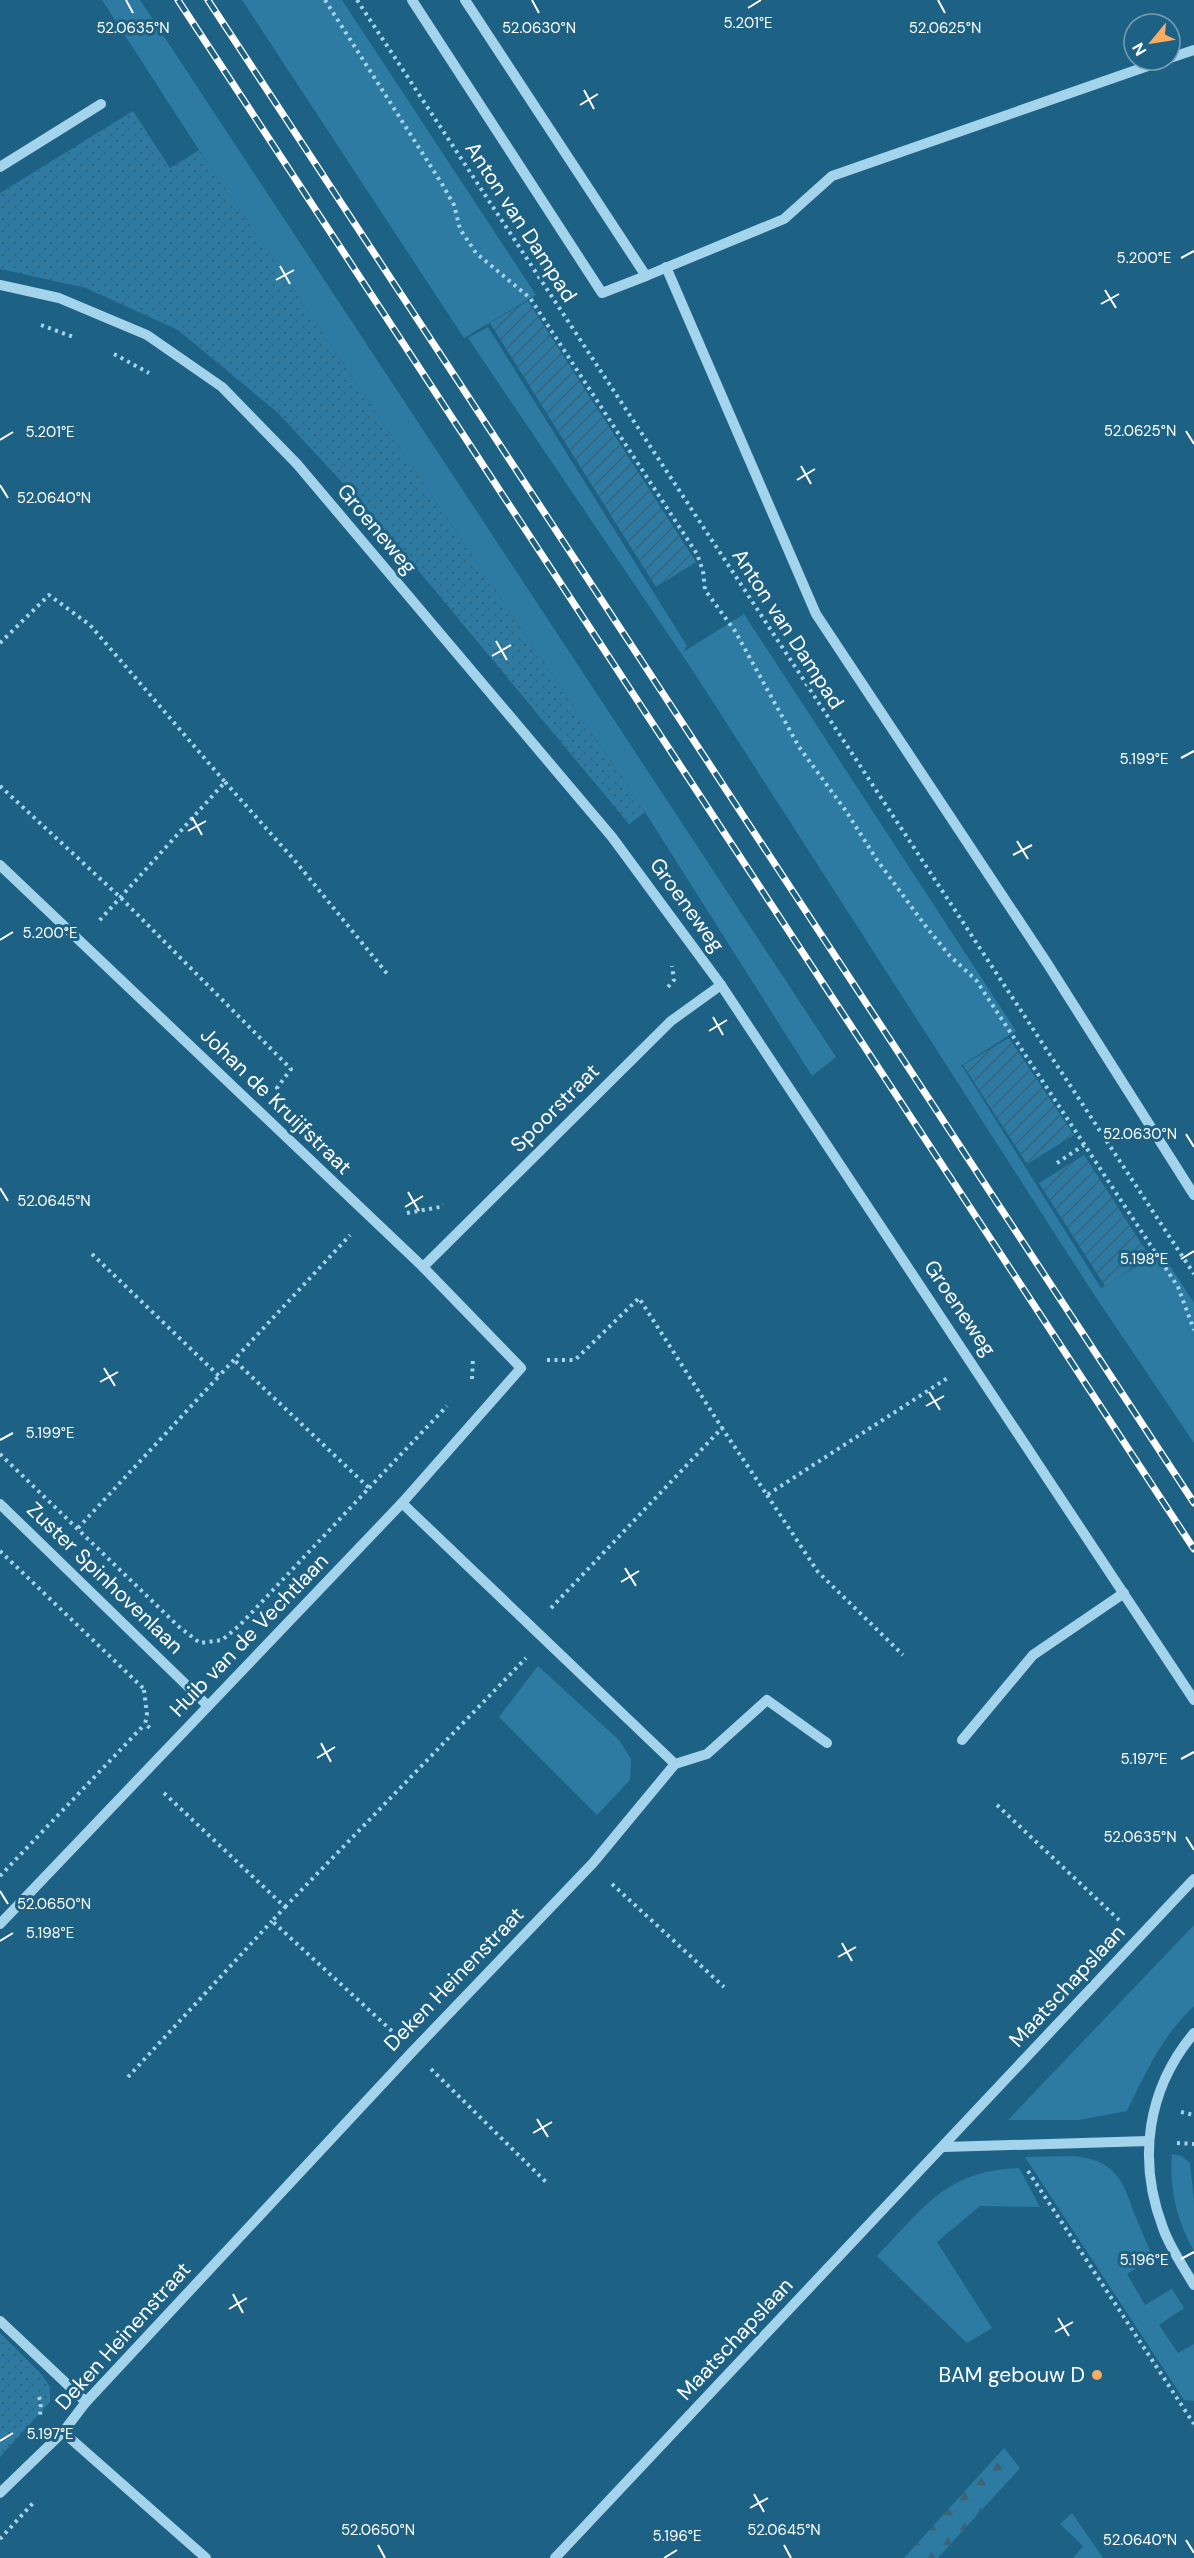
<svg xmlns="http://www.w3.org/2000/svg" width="1194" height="2558" viewBox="0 0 1194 2558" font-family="'DM Sans',sans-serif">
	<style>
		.grass { fill: #2d7ba2 }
		.forest { fill: url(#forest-firs) }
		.park { fill: url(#park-dots) }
		.garden { fill: url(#garden-furrows) }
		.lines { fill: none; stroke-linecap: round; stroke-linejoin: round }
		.path { stroke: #a4d4eb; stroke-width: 4; stroke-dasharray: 3 4.5; stroke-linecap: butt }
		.minor { stroke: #a4d4eb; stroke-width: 10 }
		.rail-casing { stroke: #fff; stroke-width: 7 }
		.rail { stroke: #1d6185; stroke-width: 4.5; stroke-dasharray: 14; stroke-linecap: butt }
		.ticks { fill: none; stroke: #fff; stroke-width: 2 }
		.poi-dot { fill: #faad62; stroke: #1d6185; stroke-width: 2 }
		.labels { text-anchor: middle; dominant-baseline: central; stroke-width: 6; stroke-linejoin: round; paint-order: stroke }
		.street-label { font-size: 21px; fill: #fff; stroke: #1d6185 }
		.poi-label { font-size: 21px; fill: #fff; stroke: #1d6185; text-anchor: end }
		.ticks-label { font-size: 15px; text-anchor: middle; fill: #fff; stroke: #1d6185; stroke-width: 6; stroke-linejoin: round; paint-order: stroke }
	</style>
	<defs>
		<pattern id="forest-firs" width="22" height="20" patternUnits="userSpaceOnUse" patternTransform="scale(1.5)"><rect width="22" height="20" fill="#2d7ba2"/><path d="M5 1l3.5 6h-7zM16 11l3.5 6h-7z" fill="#3c6477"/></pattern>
		<pattern id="park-dots" width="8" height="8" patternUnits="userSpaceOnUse" patternTransform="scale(1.5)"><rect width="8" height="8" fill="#2d7ba2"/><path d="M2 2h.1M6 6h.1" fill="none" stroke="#3c6477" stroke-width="1.8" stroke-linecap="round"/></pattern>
		<pattern id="garden-furrows" width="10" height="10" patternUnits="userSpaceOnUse" patternTransform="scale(1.5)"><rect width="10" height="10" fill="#2d7ba2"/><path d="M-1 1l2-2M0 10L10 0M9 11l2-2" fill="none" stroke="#3c6477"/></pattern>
	</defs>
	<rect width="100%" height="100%" fill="#1d6185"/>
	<g class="grass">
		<path d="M 102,0 L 140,0 L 836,1057 L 812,1076 L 645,812 L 199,150 Z"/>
		<path d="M 242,0 L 342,0 L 536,295 L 464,338 Z"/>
		<path d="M 488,327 L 687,646 L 683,652 L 744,614 L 1016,1031 L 959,1067 L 962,1066 L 1101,1288 L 1161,1252 L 1194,1303 L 1194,1443 L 1093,1293 L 693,671 L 468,338 Z"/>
		<path d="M 538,1666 L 620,1741 L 631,1759 L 630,1780 L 597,1815 L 499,1717 Z"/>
		<path d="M 1194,1925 L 1194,2006 C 1162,2036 1146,2072 1127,2111 L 1079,2120 L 1008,2120 Z"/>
		<path d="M 1172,2154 L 1181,2156 L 1190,2163 L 1194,2201 L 1194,2251 C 1177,2221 1169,2189 1172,2154 Z"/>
		<path d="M 1073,2156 C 1112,2160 1121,2175 1133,2210 C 1139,2226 1146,2241 1153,2257 L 1127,2274 L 1145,2305 L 1172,2289 L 1184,2308 L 1159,2325 L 1178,2353 L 1194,2344 L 1194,2401 L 1184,2400 L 1025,2157 Z"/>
		<path d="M 1019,2168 L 1040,2207 L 980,2206 L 937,2242 L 992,2328 L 967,2343 L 877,2256 C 925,2207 945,2171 1019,2168 Z"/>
		<path d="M 1072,2513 L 1103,2558 L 1073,2558 L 1083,2546 L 1060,2524 Z"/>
	</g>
	<path class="forest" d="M 1004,2448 L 1020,2468 L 938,2558 L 904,2558 Z"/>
	<g class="park">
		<path d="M 133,111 L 170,168 L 199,150 L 645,812 L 629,824 L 368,510 L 277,412 L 178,330 L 86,288 L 0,269 L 0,193 Z"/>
		<path d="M 0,2333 L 42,2375 L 50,2387 L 50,2402 L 0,2457 Z"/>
	</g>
	<g class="garden">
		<path d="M 528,301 L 696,562 L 656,587 L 490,323 Z"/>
		<path d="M 1009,1038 L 1074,1135 L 1027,1164 L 963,1065 Z"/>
		<path d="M 1084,1155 L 1150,1257 L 1105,1286 L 1039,1183 Z"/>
	</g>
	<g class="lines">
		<g class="path">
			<path d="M 325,0 L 442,184 L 454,205 L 460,229 L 476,253 L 530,298 L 697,554 L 703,571 L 705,590 L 735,631 L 799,747 L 846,811 L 877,860 L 927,928 L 950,956 L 976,980 L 1178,1287 L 1194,1330"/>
			<path d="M 357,0 L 1194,1274"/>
			<path d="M 41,325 L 76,338"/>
			<path d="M 114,354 L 149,373"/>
			<path d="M 0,643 L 49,595 L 90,625 L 225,782 L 99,921"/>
			<path d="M 225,782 L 296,862 L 389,976"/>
			<path d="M 0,786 L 121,898 L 291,1069 L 277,1088 L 279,1090"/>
			<path d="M 668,987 L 674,980 L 672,966"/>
			<path d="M 1057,1163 L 1084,1145"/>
			<path d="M 407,1213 L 440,1207 L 443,1204"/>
			<path d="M 92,1254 L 219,1376 L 350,1235"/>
			<path d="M 547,1360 L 575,1360 L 639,1298 L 722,1428"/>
			<path d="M 472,1379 L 473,1357"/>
			<path d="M 0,1454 L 178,1626 L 200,1643 L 222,1640 L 240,1625 L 369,1488 L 234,1360"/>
			<path d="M 369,1488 L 447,1406"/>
			<path d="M 767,1495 L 818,1572 L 903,1655"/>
			<path d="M 78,1528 L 219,1376"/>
			<path d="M 0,1551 L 144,1689"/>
			<path d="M 551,1608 L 722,1428 L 767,1495 L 949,1377"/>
			<path d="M 144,1690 L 147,1715 L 145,1724 L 150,1728"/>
			<path d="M 164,1793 L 285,1907 L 272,1921 L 393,2032"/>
			<path d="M 997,1805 L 1119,1920"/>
			<path d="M 0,1876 L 145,1724"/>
			<path d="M 612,1884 L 724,1987"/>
			<path d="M 285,1907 L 526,1658"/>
			<path d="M 431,2069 L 547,2183"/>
			<path d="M 128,2077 L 272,1921"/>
			<path d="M 1181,2112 L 1194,2115"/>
			<path d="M 1177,2143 L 1194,2144"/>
			<path d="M 1028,2171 L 1194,2424"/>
			<path d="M 39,2397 L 41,2402 L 40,2416"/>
			<path d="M 0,2539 L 34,2502"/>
		</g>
		<g class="minor">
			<path d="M 412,0 L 602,293 L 646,276 L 465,0"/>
			<path d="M 1170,58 L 1194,50"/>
			<path d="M 0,167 L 101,104"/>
			<path d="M 666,267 L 816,614 L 1047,963 L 1194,1195"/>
			<path d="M 646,276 L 784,219 L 832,176 L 1165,60"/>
			<path d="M 0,285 L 59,298 L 147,335 L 222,387 L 297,464 L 612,837 L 721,985 L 1194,1700"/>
			<path d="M 0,865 L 423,1267 L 521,1368 L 402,1503 L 0,1924"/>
			<path d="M 423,1267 L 671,1021 L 721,985"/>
			<path d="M 0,1504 L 208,1706"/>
			<path d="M 962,1740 L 1033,1655 L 1124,1593"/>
			<path d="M 675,1764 L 707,1754 L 767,1700 L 827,1743"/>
			<path d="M 1194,2033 C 1147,2089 1137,2160 1163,2228 C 1170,2248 1183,2266 1194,2285"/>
			<path d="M 944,2147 L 1149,2141"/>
			<path d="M 0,2321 L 86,2402"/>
			<path d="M 63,2432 L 206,2558"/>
			<path d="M 0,2493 L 63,2432 L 86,2402 L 413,2051 L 593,1863 L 675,1764 L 402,1503"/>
			<path d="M 555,2558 L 1194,1879"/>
		</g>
		<defs>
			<g id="rail">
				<path d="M 178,0 L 1194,1549"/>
				<path d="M 208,0 L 1194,1503"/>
			</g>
		</defs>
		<use href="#rail" class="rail-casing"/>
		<use href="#rail" class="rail"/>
	</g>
	<path class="ticks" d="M 126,0 L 133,13M 532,0 L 539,13M 938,0 L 945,13M 748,8 L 761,0M 584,90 L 594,109M 580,105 L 598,94M 1181,258 L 1194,251M 280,266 L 290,284M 276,280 L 294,270M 1105,290 L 1116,308M 1101,304 L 1119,294M 1186,431 L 1194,444M 0,440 L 13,432M 801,466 L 811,484M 797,480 L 815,469M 0,485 L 8,498M 496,641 L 507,660M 492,656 L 511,645M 1181,758 L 1194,751M 192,817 L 202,835M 188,831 L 206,821M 1017,841 L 1028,859M 1013,855 L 1032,845M 0,940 L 13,932M 713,1017 L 723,1035M 709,1031 L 727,1020M 1186,1134 L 1194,1147M 0,1188 L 8,1201M 408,1192 L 419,1211M 405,1207 L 423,1196M 1181,1259 L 1194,1251M 104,1368 L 115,1386M 100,1382 L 118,1372M 929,1392 L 940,1410M 926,1406 L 944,1396M 0,1440 L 13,1433M 625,1568 L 636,1586M 621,1582 L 639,1571M 321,1743 L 331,1762M 317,1758 L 335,1747M 1181,1759 L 1194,1752M 1186,1837 L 1194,1850M 0,1891 L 8,1904M 0,1941 L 13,1933M 842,1943 L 852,1961M 838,1957 L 856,1947M 537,2119 L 548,2137M 533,2133 L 552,2122M 1181,2259 L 1194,2252M 233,2294 L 243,2313M 229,2309 L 247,2298M 1058,2318 L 1069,2336M 1055,2332 L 1073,2322M 0,2441 L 13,2433M 754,2494 L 764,2512M 750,2508 L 768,2498M 1186,2540 L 1194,2553M 378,2545 L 385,2558M 784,2545 L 791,2558M 664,2558 L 677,2550"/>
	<circle class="poi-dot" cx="1097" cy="2375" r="6"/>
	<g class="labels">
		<g class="street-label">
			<text transform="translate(521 222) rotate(57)">Anton van Dampad</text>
			<text transform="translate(377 529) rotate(50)">Groeneweg</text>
			<text transform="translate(788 629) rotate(57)">Anton van Dampad</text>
			<text transform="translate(687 905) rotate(54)">Groeneweg</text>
			<text transform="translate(276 1101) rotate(44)">Johan de Kruijfstraat</text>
			<text transform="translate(555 1108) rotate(-45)">Spoorstraat</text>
			<text transform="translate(960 1308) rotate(56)">Groeneweg</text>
			<text transform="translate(105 1578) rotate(44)">Zuster Spinhovenlaan</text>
			<text transform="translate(249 1635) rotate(-46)">Huib van de Vechtlaan</text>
			<text transform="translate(454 1979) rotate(-46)">Deken Heinenstraat</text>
			<text transform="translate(1067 1986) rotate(-47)">Maatschapslaan</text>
			<text transform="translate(123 2336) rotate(-48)">Deken Heinenstraat</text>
			<text transform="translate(735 2339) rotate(-47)">Maatschapslaan</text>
		</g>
		<g class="poi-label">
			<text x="1085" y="2375">BAM gebouw D</text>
		</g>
	</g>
	<g class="ticks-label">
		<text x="748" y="28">5.201°E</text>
		<text x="539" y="33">52.0630°N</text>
		<text x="133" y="33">52.0635°N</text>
		<text x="945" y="33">52.0625°N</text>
		<text x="1144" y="263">5.200°E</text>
		<text x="1140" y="436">52.0625°N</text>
		<text x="50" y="437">5.201°E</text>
		<text x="54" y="503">52.0640°N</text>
		<text x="1144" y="764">5.199°E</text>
		<text x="50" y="938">5.200°E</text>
		<text x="1140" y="1139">52.0630°N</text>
		<text x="54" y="1206">52.0645°N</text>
		<text x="1144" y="1264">5.198°E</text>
		<text x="50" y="1438">5.199°E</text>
		<text x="1144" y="1764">5.197°E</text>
		<text x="1140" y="1842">52.0635°N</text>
		<text x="54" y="1909">52.0650°N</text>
		<text x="50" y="1938">5.198°E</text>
		<text x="1144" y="2265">5.196°E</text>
		<text x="50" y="2439">5.197°E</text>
		<text x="378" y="2535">52.0650°N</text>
		<text x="784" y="2535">52.0645°N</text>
		<text x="677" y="2541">5.196°E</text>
		<text x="1140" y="2545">52.0640°N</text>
	</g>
	<g transform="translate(1152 42) rotate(240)"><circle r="28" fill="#1d6185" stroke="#77a0b6" stroke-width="1.5"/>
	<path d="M0-4.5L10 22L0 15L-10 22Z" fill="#faad62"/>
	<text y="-9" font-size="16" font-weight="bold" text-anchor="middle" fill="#ffffff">N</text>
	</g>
</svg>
